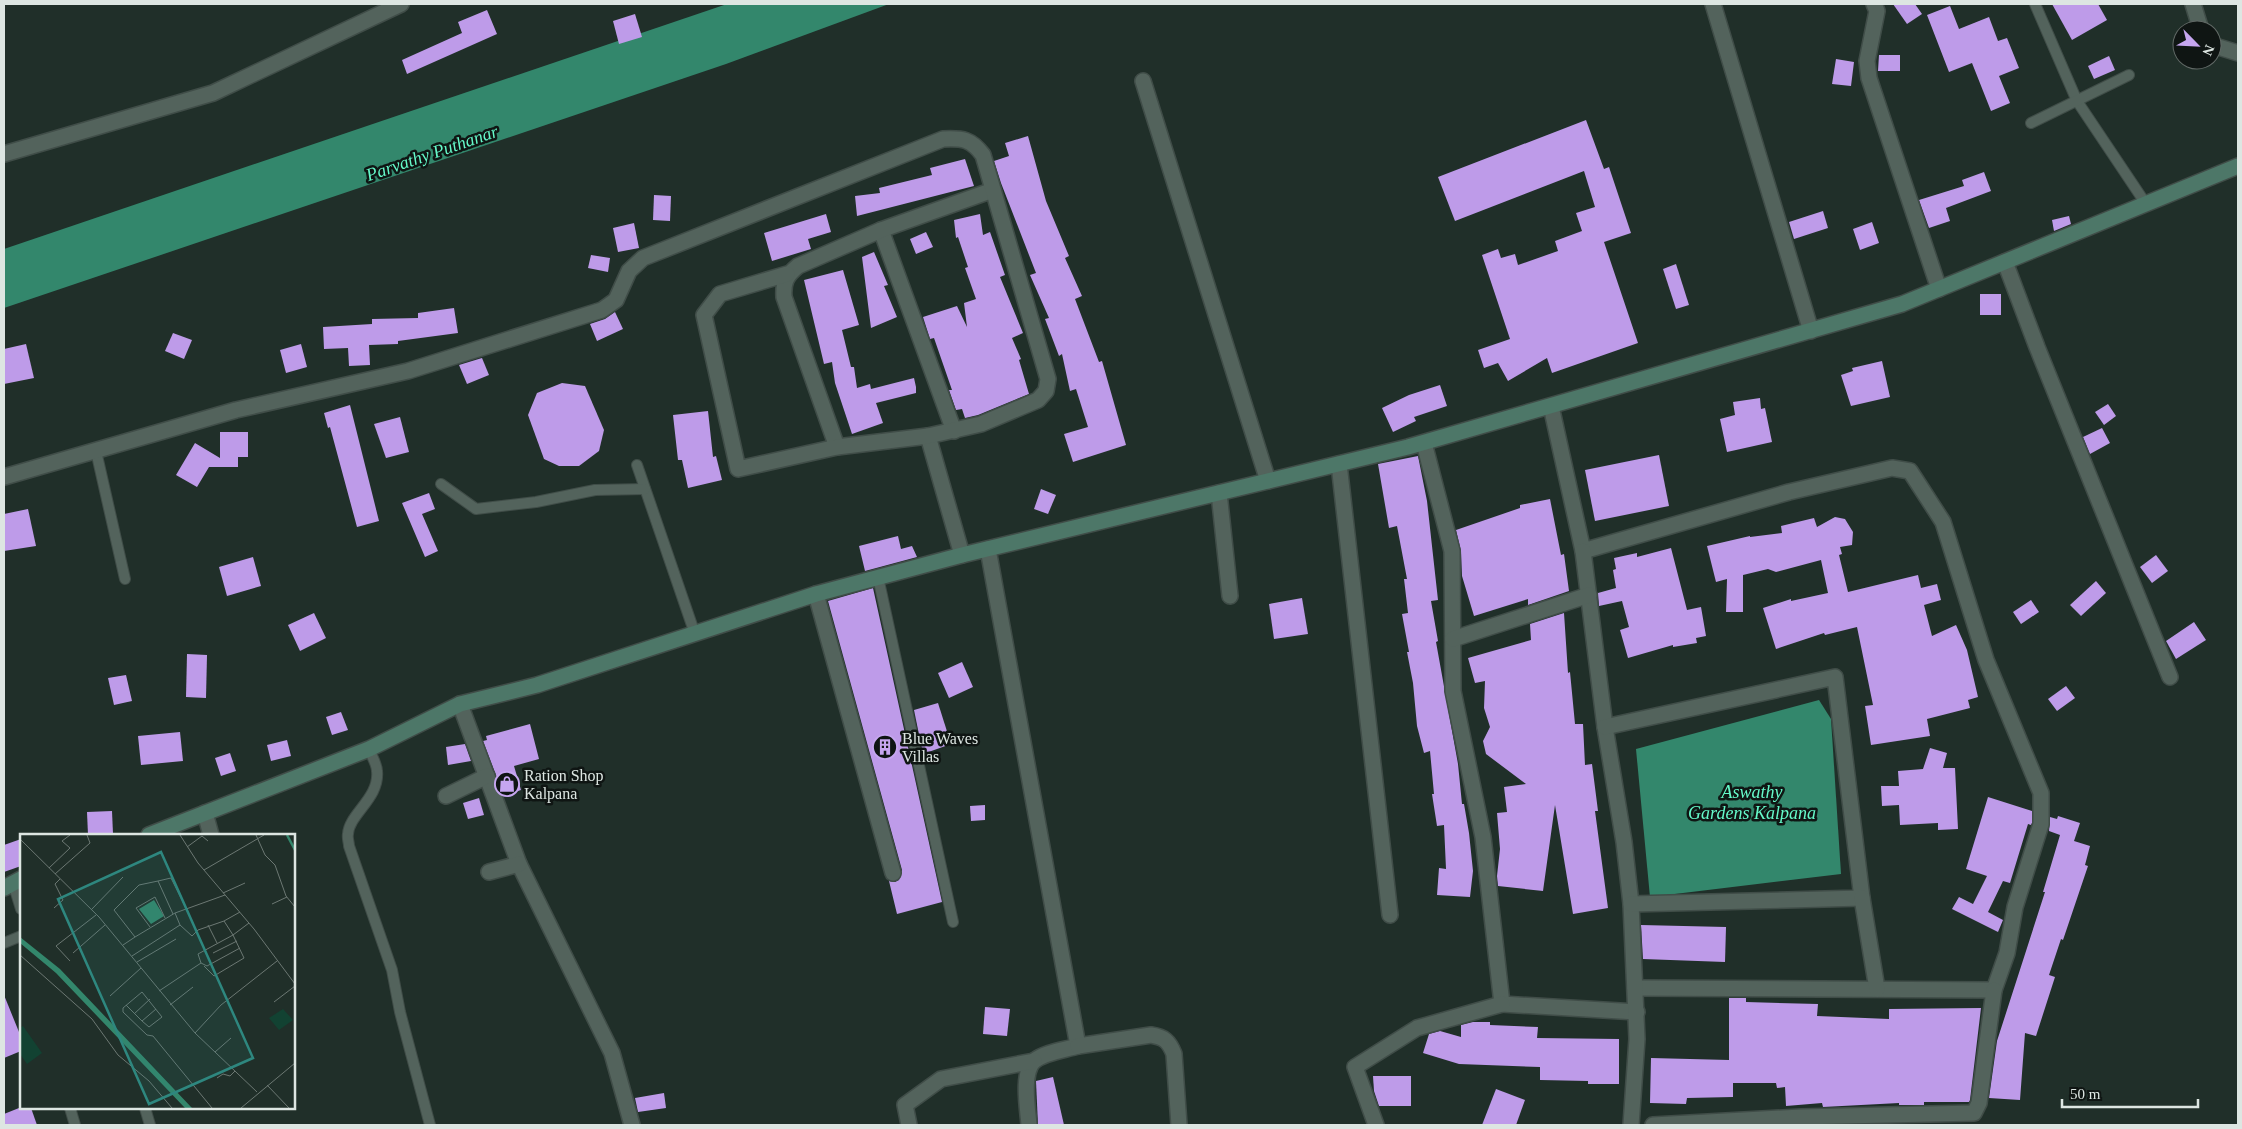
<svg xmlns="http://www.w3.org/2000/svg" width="2242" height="1129" viewBox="0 0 2242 1129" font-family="'Times New Roman',serif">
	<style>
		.water { fill: #33876c }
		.building { fill: #be9be9 }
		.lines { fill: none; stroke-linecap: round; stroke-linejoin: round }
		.lane-casing { stroke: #404d48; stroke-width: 12 }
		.street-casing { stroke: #404d48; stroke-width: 18 }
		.secondary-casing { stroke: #404d48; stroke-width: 18 }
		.lane { stroke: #53635c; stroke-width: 10 }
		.street { stroke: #53635c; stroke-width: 15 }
		.secondary { stroke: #4d7768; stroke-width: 15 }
		.labels { text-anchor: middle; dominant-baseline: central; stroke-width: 5; stroke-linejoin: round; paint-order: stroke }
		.poi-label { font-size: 16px; fill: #dde6e2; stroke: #0f1513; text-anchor: start }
		.water-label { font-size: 18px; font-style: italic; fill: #65f9c9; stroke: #0f1513 }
		.inset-river { fill: none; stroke: #33876c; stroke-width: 2.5 }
		.inset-road { fill: none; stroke: #6c7873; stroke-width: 1 }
		.view { fill: #2e877f; fill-opacity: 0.15; stroke: #2e877f; stroke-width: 2.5 }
		.inset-edge { fill: none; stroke: #dde6e2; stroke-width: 2.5 }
	</style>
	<rect width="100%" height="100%" fill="#202f29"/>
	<g class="water">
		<path d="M 727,4 L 889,4 L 726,64 L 4,308 L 4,249 Z"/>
		<path d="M 1819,700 L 1831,719 L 1841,874 L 1650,897 L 1636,749 Z"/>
	</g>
	<g class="building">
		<path d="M 1893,4 L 1915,4 L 1922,14 L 1907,24 Z"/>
		<path d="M 2052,4 L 2098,4 L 2107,20 L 2072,40 Z"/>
		<path d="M 1950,6 L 1959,29 L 1989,17 L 1998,41 L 2007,38 L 2019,68 L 1999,76 L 2010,103 L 1991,111 L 1972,63 L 1949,72 L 1927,15 Z"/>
		<path d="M 487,10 L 497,34 L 407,74 L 402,60 L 462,33 L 458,22 Z"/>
		<path d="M 635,14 L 642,37 L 619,44 L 613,21 Z"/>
		<path d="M 1879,55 L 1900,55 L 1900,71 L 1878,71 Z"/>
		<path d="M 2109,56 L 2115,70 L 2094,79 L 2088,66 Z"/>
		<path d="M 1836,59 L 1854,62 L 1851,86 L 1832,84 Z"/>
		<path d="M 1586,120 L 1604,169 L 1609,167 L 1631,233 L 1604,242 L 1638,343 L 1552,373 L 1547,358 L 1508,381 L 1498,363 L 1484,368 L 1478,350 L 1510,339 L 1482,255 L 1498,249 L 1501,258 L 1515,254 L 1518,265 L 1558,251 L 1555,241 L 1582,231 L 1576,213 L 1595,207 L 1584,171 L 1455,221 L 1438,177 Z"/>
		<path d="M 1028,136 L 1046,201 L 1069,256 L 1065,258 L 1082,296 L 1075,299 L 1099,362 L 1102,361 L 1126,445 L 1073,462 L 1064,434 L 1088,427 L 1076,389 L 1070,391 L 1062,354 L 1059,356 L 1045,319 L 1049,318 L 1030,275 L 1036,273 L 1001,183 L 994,161 L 1009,156 L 1005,143 Z"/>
		<path d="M 965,159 L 974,186 L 857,216 L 855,196 L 880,193 L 879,188 L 932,175 L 930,168 Z"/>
		<path d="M 1984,172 L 1991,191 L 1946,208 L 1950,221 L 1929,228 L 1919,200 L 1964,186 L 1962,180 Z"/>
		<path d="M 654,195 L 671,196 L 670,221 L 653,220 Z"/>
		<path d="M 1823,211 L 1828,228 L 1794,239 L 1789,222 Z"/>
		<path d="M 826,214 L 831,232 L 808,239 L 811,249 L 772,261 L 764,233 Z"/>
		<path d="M 980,214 L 983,235 L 990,232 L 1005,275 L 1000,277 L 1023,333 L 1012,338 L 1021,359 L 1019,360 L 1029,394 L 978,415 L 965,418 L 962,409 L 956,410 L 949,390 L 952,390 L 934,338 L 930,339 L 923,317 L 957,306 L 967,327 L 964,303 L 976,299 L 965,268 L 968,267 L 958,237 L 956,238 L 954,220 Z"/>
		<path d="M 2069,216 L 2071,224 L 2054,231 L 2052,220 Z"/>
		<path d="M 1872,222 L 1879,243 L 1860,250 L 1853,229 Z"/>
		<path d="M 634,223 L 639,248 L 618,252 L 613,228 Z"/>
		<path d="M 926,232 L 933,247 L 916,254 L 910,239 Z"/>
		<path d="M 874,252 L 888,285 L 884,286 L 897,317 L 871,328 L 862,257 Z"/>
		<path d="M 591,255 L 610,258 L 608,272 L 588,268 Z"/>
		<path d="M 1676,264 L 1689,305 L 1676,309 L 1663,269 Z"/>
		<path d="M 843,270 L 859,325 L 842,330 L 851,367 L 854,367 L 857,388 L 870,384 L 871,389 L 914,378 L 916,387 L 916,393 L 876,403 L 883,423 L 852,434 L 835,383 L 832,362 L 824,364 L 804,280 Z"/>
		<rect x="1980" y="294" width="21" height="21"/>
		<path d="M 454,308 L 458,333 L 398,341 L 398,344 L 369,345 L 370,365 L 349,366 L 348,348 L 324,349 L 323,327 L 372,324 L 372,319 L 418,318 L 418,313 Z"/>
		<path d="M 615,312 L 623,329 L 597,341 L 590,324 L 605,319 Z"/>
		<path d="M 173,333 L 192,340 L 184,359 L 165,351 Z"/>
		<path d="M 26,344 L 34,378 L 4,384 L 4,349 Z"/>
		<path d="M 301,344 L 307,367 L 286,373 L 280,350 Z"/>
		<path d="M 482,358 L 489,375 L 467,384 L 459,365 Z"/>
		<path d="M 1882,361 L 1890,397 L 1851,406 L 1841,375 L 1853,371 L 1852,368 Z"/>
		<path d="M 562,383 L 585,386 L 604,430 L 599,451 L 579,466 L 559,466 L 544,459 L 528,415 L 537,393 Z"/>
		<path d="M 1440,385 L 1447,406 L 1414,417 L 1416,421 L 1393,432 L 1382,408 L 1409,395 Z"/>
		<path d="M 1760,398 L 1761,409 L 1765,408 L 1772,442 L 1727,452 L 1720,419 L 1735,415 L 1733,402 Z"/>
		<path d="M 2108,404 L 2116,416 L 2104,425 L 2095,412 Z"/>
		<path d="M 350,405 L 379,521 L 357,527 L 330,427 L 328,428 L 324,413 Z"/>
		<path d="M 708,411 L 713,457 L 716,456 L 722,480 L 688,488 L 682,460 L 678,460 L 673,415 Z"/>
		<path d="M 400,417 L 409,452 L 386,458 L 374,424 Z"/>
		<path d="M 2102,428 L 2110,443 L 2090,454 L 2083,437 Z"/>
		<path d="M 220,432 L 248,432 L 248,457 L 238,457 L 238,467 L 209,467 L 197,487 L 176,475 L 195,443 L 220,458 Z"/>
		<path d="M 1659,455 L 1669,506 L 1595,521 L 1585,470 Z"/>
		<path d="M 1418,456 L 1427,501 L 1438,600 L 1431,601 L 1438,641 L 1436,642 L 1458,764 L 1462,804 L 1464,804 L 1469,833 L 1473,871 L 1470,897 L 1437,895 L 1439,868 L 1446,869 L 1444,825 L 1437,826 L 1432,794 L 1434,794 L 1430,751 L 1424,753 L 1417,726 L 1413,683 L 1407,652 L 1409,652 L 1402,614 L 1408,613 L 1404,579 L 1407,579 L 1397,526 L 1389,528 L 1378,464 Z"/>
		<path d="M 1041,489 L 1056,495 L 1048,514 L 1034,509 Z"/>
		<path d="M 429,493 L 435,509 L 422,514 L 438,551 L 425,557 L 402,503 Z"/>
		<path d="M 1550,499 L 1561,555 L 1564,554 L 1569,591 L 1528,605 L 1528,599 L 1474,616 L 1462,576 L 1461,551 L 1456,530 L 1520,508 L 1520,505 Z"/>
		<path d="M 28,509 L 36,546 L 4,551 L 4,514 Z"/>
		<path d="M 1835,517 L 1845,519 L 1853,532 L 1852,545 L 1840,547 L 1842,554 L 1839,555 L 1848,592 L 1918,575 L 1921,588 L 1937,584 L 1941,600 L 1924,605 L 1932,636 L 1956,625 L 1967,650 L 1978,697 L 1968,700 L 1970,708 L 1927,719 L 1930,736 L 1871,745 L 1865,706 L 1873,705 L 1857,627 L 1825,635 L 1824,633 L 1776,649 L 1763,608 L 1791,599 L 1791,601 L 1828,593 L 1821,560 L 1776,572 L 1768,569 L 1743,575 L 1743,612 L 1726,612 L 1727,579 L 1716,582 L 1707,546 L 1750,536 L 1750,537 L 1782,533 L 1781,526 L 1814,518 L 1817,527 Z"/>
		<path d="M 898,536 L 901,549 L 912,546 L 917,557 L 865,571 L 859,546 Z"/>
		<path d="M 1671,548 L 1687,610 L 1701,607 L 1706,636 L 1696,638 L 1697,643 L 1673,647 L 1673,645 L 1628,658 L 1620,630 L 1629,627 L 1622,601 L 1599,606 L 1598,593 L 1616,588 L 1613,570 L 1616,569 L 1614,558 L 1637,553 L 1637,557 Z"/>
		<path d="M 2156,555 L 2168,571 L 2152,583 L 2140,567 Z"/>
		<path d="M 253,557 L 261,586 L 227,596 L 219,567 Z"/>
		<path d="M 2096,581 L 2106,593 L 2081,616 L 2070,605 Z"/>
		<path d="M 873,588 L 942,902 L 897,914 L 889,881 L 895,882 L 899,880 L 902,870 L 828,601 Z"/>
		<path d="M 1302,598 L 1308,634 L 1274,639 L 1269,604 Z"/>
		<path d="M 2031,600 L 2039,612 L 2021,624 L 2013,612 Z"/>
		<path d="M 314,613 L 326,638 L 300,651 L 288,625 Z"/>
		<path d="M 1564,613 L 1568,673 L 1570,672 L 1575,724 L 1583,724 L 1585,765 L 1592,764 L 1598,811 L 1595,811 L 1608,908 L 1573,914 L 1555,805 L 1543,891 L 1498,886 L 1497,876 L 1500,849 L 1497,813 L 1507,812 L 1504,787 L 1526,784 L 1486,754 L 1483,741 L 1490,727 L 1484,708 L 1485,681 L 1475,683 L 1468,658 L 1531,640 L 1530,624 Z"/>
		<path d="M 2194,622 L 2206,640 L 2176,659 L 2166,641 Z"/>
		<path d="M 187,654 L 207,655 L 206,698 L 186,697 Z"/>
		<path d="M 962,662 L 973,687 L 949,698 L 938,673 Z"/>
		<path d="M 126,675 L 132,701 L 114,705 L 108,678 Z"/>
		<path d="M 2066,686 L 2075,698 L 2057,711 L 2048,699 Z"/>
		<path d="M 938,703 L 951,744 L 923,754 L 914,710 Z"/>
		<path d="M 341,712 L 348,730 L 332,735 L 326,717 Z"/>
		<path d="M 530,724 L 539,759 L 514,766 L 521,790 L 504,796 L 483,741 L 487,740 L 486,736 Z"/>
		<path d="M 180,732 L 183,761 L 141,765 L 138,736 Z"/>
		<path d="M 287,740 L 291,756 L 271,761 L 267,745 Z"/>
		<path d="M 465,744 L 471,761 L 448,765 L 446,747 Z"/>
		<path d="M 1930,748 L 1947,753 L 1943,768 L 1955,768 L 1958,829 L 1938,830 L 1938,823 L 1900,825 L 1899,805 L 1882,806 L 1881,786 L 1899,786 L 1898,771 L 1923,769 Z"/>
		<path d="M 230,753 L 236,771 L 221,776 L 215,758 Z"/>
		<path d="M 1988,797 L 2032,811 L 2032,823 L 2031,825 L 2028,824 L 2010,883 L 2003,881 L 1988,912 L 2003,920 L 1998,932 L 1952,909 L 1959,897 L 1973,904 L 1987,876 L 1966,869 Z"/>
		<path d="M 479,798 L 484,815 L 468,819 L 463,803 Z"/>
		<path d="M 985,805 L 985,820 L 971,821 L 970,806 Z"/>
		<path d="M 112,811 L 113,834 L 88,835 L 87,812 Z"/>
		<path d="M 2058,816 L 2080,823 L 2074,841 L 2090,846 L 2085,865 L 2088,866 L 2063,940 L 2061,939 L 2049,975 L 2055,977 L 2036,1036 L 2025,1033 L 2020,1100 L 1989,1098 L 1997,1041 L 2045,892 L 2043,892 L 2060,835 L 2049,831 L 2050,817 L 2057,819 Z"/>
		<path d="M 21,839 L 21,866 L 4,872 L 4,845 Z"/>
		<path d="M 1641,925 L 1726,927 L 1725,962 L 1643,959 Z"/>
		<path d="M 4,995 L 21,1037 L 21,1051 L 4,1058 Z"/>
		<path d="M 1729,998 L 1746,998 L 1746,1002 L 1818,1004 L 1817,1016 L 1889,1019 L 1889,1009 L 1981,1008 L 1970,1100 L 1969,1102 L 1924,1102 L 1924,1105 L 1899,1105 L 1899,1103 L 1823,1107 L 1822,1103 L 1786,1106 L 1785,1087 L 1777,1088 L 1776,1083 L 1733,1083 L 1733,1097 L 1687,1098 L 1686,1104 L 1650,1103 L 1651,1058 L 1729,1060 Z"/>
		<path d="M 985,1007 L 1010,1009 L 1007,1036 L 983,1034 Z"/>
		<path d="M 1473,1022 L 1490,1022 L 1490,1025 L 1538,1027 L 1537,1038 L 1619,1039 L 1619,1084 L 1588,1084 L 1588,1081 L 1540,1080 L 1540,1067 L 1459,1064 L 1423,1053 L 1429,1034 L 1440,1031 L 1461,1037 L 1461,1025 Z"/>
		<path d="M 1373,1076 L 1411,1076 L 1411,1106 L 1379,1106 L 1374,1091 Z"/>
		<path d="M 1053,1077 L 1064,1125 L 1038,1125 L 1036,1081 Z"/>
		<path d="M 1496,1089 L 1525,1100 L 1516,1125 L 1482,1125 Z"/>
		<path d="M 664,1093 L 666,1108 L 638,1112 L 635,1098 Z"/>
		<path d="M 19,1108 L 31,1108 L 37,1125 L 4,1125 L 4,1114 Z"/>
	</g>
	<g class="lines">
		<defs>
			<g id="lane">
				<path d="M 2035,4 L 2077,101 L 2146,204"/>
				<path d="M 2031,123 L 2129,75"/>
				<path d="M 96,451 L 125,579"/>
				<path d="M 637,465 L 695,634"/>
				<path d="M 441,484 L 476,509 L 536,502 L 595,490 L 645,489"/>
				<path d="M 878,577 L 953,922"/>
				<path d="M 369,749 C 371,755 377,764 377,771 C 380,798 349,814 348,834 C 347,838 349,842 349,846 L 392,970 L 400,1012 L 430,1125"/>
				<path d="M 13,883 L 21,909"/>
				<path d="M 4,943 L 21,936"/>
				<path d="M 70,1108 L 75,1125"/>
				<path d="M 145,1108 L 150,1125"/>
			</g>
			<g id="street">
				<path d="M 1713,4 L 1811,331"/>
				<path d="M 1874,4 L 1877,11 L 1867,61 L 1869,78 L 1939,289"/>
				<path d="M 2193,4 L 2201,30"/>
				<path d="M 2212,45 L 2238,53"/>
				<path d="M 1143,81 L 1268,481"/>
				<path d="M 4,154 L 213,93 L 401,4"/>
				<path d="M 881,230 L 954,431"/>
				<path d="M 2005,262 L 2037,347 L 2170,677"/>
				<path d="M 1551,406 L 1583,551 L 1789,492 L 1892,468 L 1910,471 L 1943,522 L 1986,660 L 2041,793 L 2041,824 L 2015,907 L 2007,953 L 1994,990 L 1635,988"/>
				<path d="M 928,436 L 962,555"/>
				<path d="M 1424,443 L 1452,551 L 1453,691 L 1483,837 L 1502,1004 L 1637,1012"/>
				<path d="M 837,447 L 784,297 C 783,282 786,276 798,266 L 881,230 L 993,190"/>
				<path d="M 1339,464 L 1390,915"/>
				<path d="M 4,477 L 236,410 L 408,371 L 602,310 L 616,300 L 629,271 L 643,258 L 943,139 C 963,138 971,139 983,155 L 1048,379 L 1046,391 L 1038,400 L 981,424 L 928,436 L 837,447 L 738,469 L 704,315 L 720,294 L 787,274"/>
				<path d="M 1219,493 L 1230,596"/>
				<path d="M 988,549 L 1078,1046 C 1065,1050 1045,1052 1034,1061 C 1021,1073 1028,1110 1029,1125"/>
				<path d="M 1583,551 L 1605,727 L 1624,842 L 1631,904 L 1637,1039 L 1631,1125"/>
				<path d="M 816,594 L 893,873"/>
				<path d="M 1453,639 L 1589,595"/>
				<path d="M 460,704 L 519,864 L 612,1053 L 632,1125"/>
				<path d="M 1605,727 L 1835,677 L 1862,898 L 1631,904"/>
				<path d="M 446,796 L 487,776"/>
				<path d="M 205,813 L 211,835"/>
				<path d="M 489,872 L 519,864"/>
				<path d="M 1862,898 L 1877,989"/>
				<path d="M 1078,1046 L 1151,1035 C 1164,1037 1169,1041 1174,1054 L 1179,1125"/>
				<path d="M 909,1125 L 905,1105 L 941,1079 L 1034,1061"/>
				<path d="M 1376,1125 L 1355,1067 L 1417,1028 L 1502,1004"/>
				<path d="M 1653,1125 L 1801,1117 L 1974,1113 L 1979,1103 L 1994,990"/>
			</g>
			<g id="secondary">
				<path d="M 149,835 L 369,749 L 460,704 L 537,685 L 816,594 L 962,555 L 1408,447 L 1902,304 L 2238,166"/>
				<path d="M 4,888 L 21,879"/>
			</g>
		</defs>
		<use href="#lane" class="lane-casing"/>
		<use href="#street" class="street-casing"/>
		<use href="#secondary" class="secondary-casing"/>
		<use href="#lane" class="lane"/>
		<use href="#street" class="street"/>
		<use href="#secondary" class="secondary"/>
	</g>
	<defs>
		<symbol id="building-ring" viewBox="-11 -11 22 22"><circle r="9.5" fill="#0f1513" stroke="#c6a6f0" stroke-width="1.5"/><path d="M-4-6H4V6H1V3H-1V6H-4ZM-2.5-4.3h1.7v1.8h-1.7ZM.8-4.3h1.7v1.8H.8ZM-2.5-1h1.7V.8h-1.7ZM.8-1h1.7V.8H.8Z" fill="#c6a6f0"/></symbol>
		<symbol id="shop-ring" viewBox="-11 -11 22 22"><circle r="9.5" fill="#0f1513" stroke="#c6a6f0" stroke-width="1.5"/><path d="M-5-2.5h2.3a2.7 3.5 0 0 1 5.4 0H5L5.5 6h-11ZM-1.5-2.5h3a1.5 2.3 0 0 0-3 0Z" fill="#c6a6f0"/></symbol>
	</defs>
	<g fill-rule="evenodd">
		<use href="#building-ring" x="871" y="733" width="28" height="28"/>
		<use href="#shop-ring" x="493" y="770" width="28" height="28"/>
	</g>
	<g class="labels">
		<g class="poi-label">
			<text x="902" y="738">Blue Waves<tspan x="902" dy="18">Villas</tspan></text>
			<text x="524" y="775">Ration Shop<tspan x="524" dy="18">Kalpana</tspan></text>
		</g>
		<g class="water-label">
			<text transform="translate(432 153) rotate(-19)">Parvathy Puthanar</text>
			<text x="1752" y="792">Aswathy<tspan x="1752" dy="21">Gardens Kalpana</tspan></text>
		</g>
	</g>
	<g transform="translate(20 834)">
		<rect width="275" height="275" fill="#202f29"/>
		<path d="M 263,175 L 273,186 L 259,196 L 249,184 ZM 3,192 L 22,219 L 7,230 L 0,220 L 0,194 Z" fill="#124232"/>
		<path d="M 134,66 L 144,82 L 131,90 L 119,75 ZM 0,103 L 40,135 L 172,274 L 165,274 L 36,139 L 0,109 Z" fill="#33876c"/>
		<path class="inset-river" d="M 267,1 L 275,16"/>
		<path class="inset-road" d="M 160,1 L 178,29 L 234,95 L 275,150M 236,1 L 245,21 L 255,31 L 266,62 L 275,73M 0,5 L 79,83 L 175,199 L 237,258M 167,13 L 182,2 L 188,7M 29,34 L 50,14 L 42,7 L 50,1M 184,36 L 244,1M 35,40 L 70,9 L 67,1M 138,47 L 151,44 L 166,74M 203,59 L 225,49M 252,70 L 267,63M 34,74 L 43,66 L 35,50 L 40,45M 71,76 L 103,43M 220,78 L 204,87 L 213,101 L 229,89M 160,91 L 172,102 L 178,96 L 204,87M 188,91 L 197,109M 130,93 L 116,74 L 135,63 L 145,84M 115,103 L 155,79 L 205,61M 103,111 L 115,103 L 94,76 L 119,51 L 138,47 L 153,80M 53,119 L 85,91M 193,119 L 217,107M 0,121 L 72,185 L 98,221 L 129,247 L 152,274M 112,122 L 160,91 L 155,79M 50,127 L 36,112 L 76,81M 117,128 L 156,105M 181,129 L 178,120 L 213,101 L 224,124 L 194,142 L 184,132M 139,157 L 181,129 L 187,132 L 220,114M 90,162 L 121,134M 254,168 L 275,152M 106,171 L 122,187 L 136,175M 150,171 L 173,153M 114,180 L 130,165M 122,187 L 129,193 L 142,183 L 122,158 L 103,174 L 103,178 L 127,201 L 133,202 L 192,274M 175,199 L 201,171 L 257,127M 195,218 L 211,204M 197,244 L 203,240 L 210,242 L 215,237M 247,251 L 269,274M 221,274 L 275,229"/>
		<path class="view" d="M 141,18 L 233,224 L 129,270 L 38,65 Z"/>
		<rect width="275" height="275" class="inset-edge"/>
	</g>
	<rect width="2242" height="1129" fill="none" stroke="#dde6e2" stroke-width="10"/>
	<g transform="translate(2197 45) rotate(114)"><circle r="24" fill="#0f1513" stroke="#616966"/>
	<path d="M0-4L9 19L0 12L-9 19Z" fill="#c6a6f0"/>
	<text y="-8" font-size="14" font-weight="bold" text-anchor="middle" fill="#dde6e2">N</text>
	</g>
	<path d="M2062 1099v8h136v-8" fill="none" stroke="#dde6e2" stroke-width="2.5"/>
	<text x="2070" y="1099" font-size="15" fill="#dde6e2" stroke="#0f1513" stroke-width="4" paint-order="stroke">50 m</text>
</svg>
